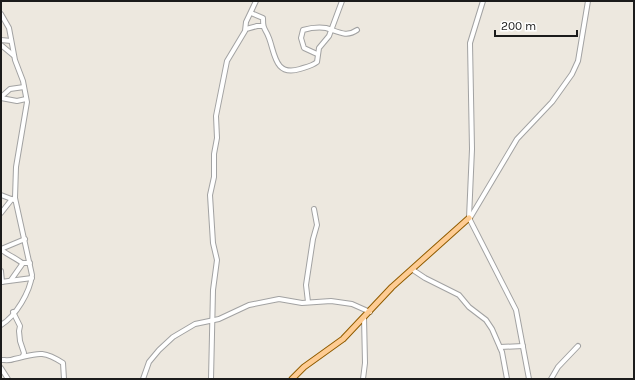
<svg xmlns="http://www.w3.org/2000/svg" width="635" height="380" viewBox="0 0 635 380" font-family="Karla,sans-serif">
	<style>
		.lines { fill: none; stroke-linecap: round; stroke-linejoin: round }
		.minor-casing { stroke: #a2a2a2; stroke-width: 6 }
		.major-casing { stroke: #915c00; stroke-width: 7 }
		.minor { stroke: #fff; stroke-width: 4 }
		.major { stroke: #fecc93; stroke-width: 5 }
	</style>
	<rect width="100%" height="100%" fill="#ede8df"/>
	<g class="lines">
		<defs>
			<g id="minor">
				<path d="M 483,1 L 470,43 L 472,149 L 469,218 L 516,310 L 529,379"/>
				<path d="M 251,13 L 263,18 C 263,31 265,27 269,38 C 275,54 275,77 300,69 C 306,67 312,66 317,62 L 319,48 L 329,36 L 342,1"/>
				<path d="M 1,14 L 9,28 L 15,60 L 23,81 L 27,102 L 16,167 L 15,198 L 32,275 C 30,292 16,316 1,325"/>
				<path d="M 246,29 L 257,26 L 263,26"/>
				<path d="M 1,40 L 11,41"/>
				<path d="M 1,45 L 13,55"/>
				<path d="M 317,54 L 304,48 L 301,38 L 303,30 C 310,28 318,27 326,28 C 337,31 346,38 357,30"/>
				<path d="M 1,97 L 10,89 L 24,87"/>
				<path d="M 1,98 L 17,101 L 26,99"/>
				<path d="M 1,195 L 14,200"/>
				<path d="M 1,213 L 12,199"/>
				<path d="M 470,218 L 517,139 L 552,102 L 572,74 L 578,61 L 588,1"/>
				<path d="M 1,249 C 5,254 15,257 22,263 L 30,263"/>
				<path d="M 1,249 L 25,239"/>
				<path d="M 413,270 L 425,278 L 459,295 L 469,307 L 486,320 L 492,329 L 502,352 L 507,379"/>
				<path d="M 1,271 L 2,282"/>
				<path d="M 11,280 L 23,263"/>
				<path d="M 1,282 L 32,278"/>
				<path d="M 308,302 L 306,285 L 313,239 L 317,225 L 314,209"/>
				<path d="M 13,312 L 20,326 L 19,331 L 20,341 L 24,353 L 23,356"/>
				<path d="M 500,347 L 523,346"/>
				<path d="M 1,360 C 5,360 10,361 14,359 C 37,354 41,349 63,363 L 64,379"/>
				<path d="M 1,368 L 8,379"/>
				<path d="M 143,379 L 149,362 L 159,350 L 173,337 L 195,324 L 219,319 L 249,305 L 279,299 L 302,303 L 331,301 L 352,304 L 370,312"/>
				<path d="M 211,379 L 213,290 L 217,260 L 213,243 L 210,195 L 214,177 L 214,154 L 217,138 L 216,116 L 227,61 L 245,31 L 246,22 L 256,1"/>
				<path d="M 363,379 L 365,363 L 364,317"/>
				<path d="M 551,379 L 558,367 L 578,346"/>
			</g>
			<path id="major" d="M 292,379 L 304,367 L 343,339 L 392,287 L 469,218"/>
		</defs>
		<use href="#minor" class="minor-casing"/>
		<use href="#major" class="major-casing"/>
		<use href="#minor" class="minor"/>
		<use href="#major" class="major"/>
	</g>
	<rect width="635" height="380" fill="none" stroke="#1b1b1b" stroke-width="4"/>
	<path d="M495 30v6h82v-6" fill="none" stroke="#1b1b1b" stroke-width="2"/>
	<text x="501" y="30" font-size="12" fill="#1b1b1b" stroke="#ffffff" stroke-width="3" paint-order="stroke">200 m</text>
</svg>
